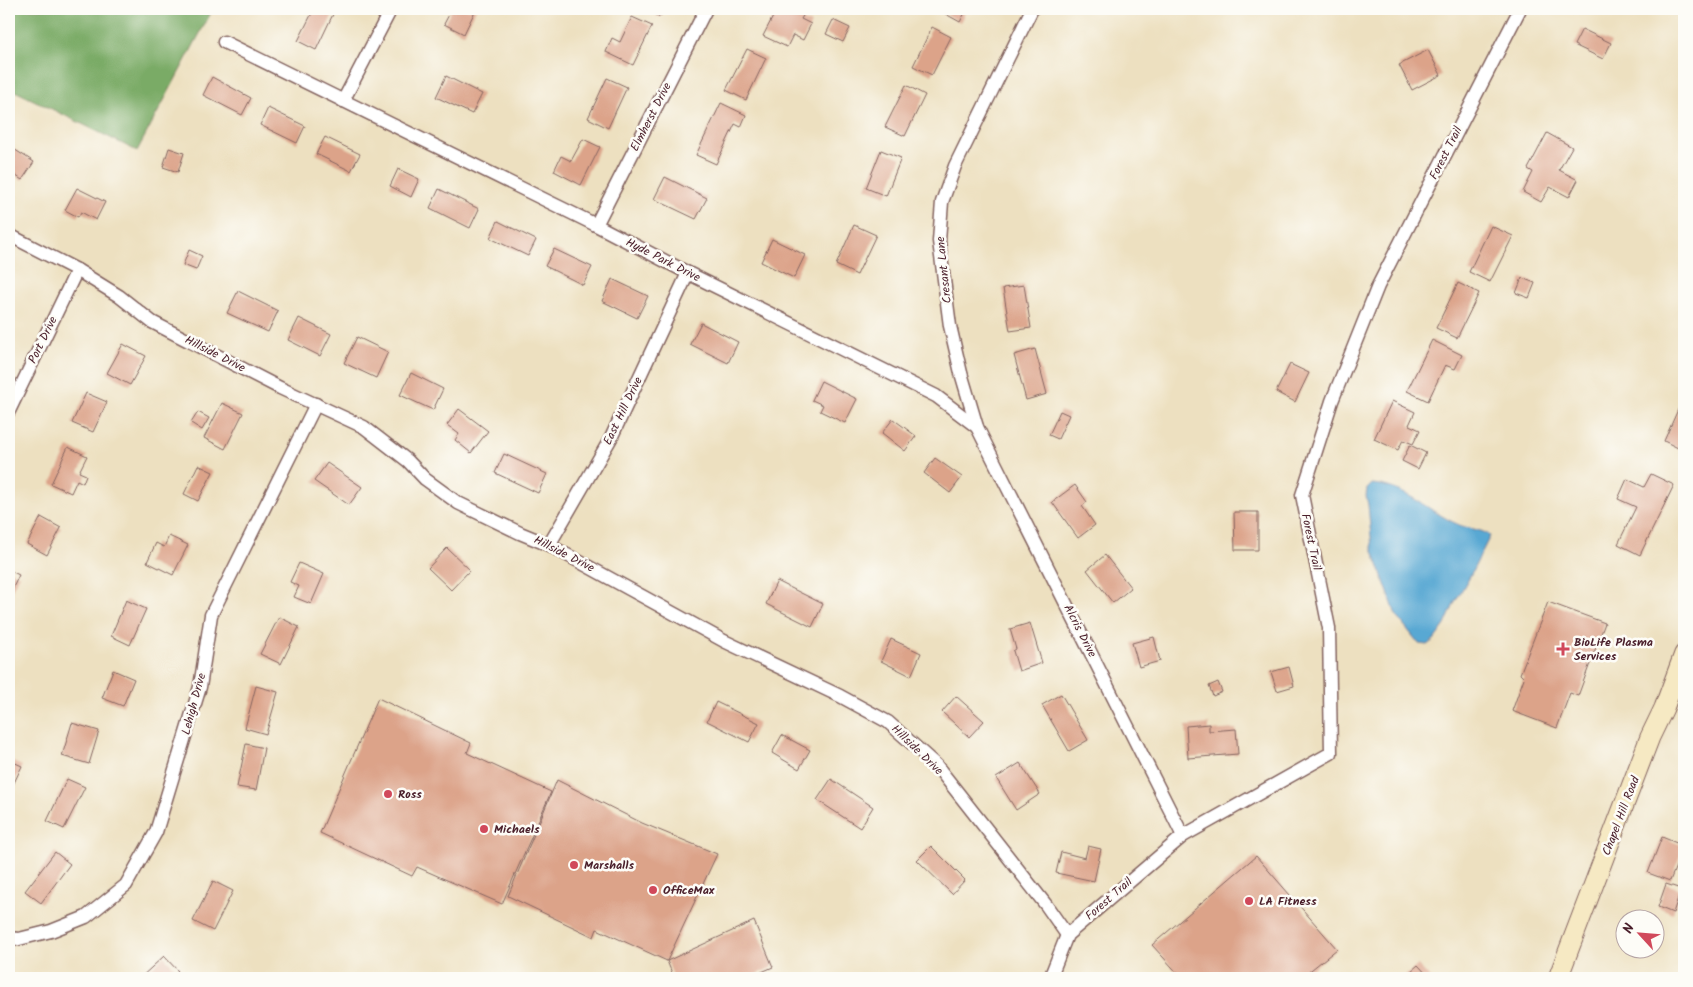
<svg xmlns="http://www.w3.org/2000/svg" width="1693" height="987" viewBox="0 0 1693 987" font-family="Kalam,sans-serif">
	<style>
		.forest { fill: #7aab66; stroke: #626548 }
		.water { fill: #59a8d3; stroke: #52647f }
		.building { fill: #dca389 }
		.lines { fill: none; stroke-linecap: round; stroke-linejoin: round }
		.minor-casing { stroke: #83635f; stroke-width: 15 }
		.secondary-casing { stroke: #83635f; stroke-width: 21 }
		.minor { stroke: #fff; stroke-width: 12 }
		.secondary { stroke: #f6e9c3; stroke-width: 19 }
		.poi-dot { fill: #d1495b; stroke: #fdfcf7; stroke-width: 2 }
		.labels { text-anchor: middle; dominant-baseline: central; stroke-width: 5; stroke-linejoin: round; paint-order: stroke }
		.street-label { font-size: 12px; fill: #4a1f2b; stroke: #fdfcf7 }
		.poi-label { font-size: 12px; font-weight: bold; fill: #4a1f2b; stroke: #fdfcf7; text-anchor: start }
	</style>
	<rect width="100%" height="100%" fill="#fdfcf7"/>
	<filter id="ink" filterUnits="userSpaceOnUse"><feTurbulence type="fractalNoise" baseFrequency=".02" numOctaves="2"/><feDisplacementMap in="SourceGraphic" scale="10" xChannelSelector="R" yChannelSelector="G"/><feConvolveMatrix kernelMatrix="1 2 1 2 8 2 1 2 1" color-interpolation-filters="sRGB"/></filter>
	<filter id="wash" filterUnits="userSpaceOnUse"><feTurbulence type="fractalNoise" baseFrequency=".0096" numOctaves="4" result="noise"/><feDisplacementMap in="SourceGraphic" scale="20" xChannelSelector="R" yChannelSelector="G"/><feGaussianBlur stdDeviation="1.12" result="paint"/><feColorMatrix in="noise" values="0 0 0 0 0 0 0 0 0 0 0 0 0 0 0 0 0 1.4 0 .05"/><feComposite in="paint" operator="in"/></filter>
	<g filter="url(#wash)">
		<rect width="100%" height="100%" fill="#ede0c0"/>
		<path class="forest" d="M 9,9 L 213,9 L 137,151 L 9,88 Z"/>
		<path class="water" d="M 1372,484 C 1404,486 1429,511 1457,524 C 1467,529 1483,529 1490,536 L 1471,574 L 1455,602 L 1445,625 L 1434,640 L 1427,645 L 1419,644 L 1396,615 L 1372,548 L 1368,505 L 1366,496 L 1367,489 Z"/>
		<g id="blocks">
			<g class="building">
				<path d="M 314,9 L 332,9 L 335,10 L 316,50 L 298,41 Z"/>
				<path d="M 452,9 L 476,9 L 464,34 L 444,24 Z"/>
				<path d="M 643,9 L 664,9 L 660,17 Z"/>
				<path d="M 777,9 L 802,9 L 806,11 L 801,19 L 811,24 L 803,40 L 793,35 L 787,47 L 763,36 Z"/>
				<path d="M 944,9 L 967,9 L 960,22 L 942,12 Z"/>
				<path d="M 632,17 L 652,26 L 633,65 L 606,52 L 612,38 L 620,42 Z"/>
				<path d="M 833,20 L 850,28 L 843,42 L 826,34 Z"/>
				<path d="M 932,27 L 951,37 L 932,75 L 913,66 Z"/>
				<path d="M 1582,29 L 1611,43 L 1603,59 L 1574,45 Z"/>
				<path d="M 747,49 L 766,58 L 746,100 L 726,90 Z"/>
				<path d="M 1428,50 L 1441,75 L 1412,90 L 1399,65 Z"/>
				<path d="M 446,76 L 482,94 L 472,114 L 436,97 Z"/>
				<path d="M 212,77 L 251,98 L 242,115 L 203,95 Z"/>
				<path d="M 607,78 L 627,87 L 608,128 L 588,118 Z"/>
				<path d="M 906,85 L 925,95 L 905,136 L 885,127 Z"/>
				<path d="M 721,103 L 746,115 L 741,127 L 735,124 L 716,164 L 696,155 Z"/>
				<path d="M 268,108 L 305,126 L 297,143 L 260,125 Z"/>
				<path d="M 1547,133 L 1572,147 L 1559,170 L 1578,180 L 1569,197 L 1550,187 L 1541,202 L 1523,192 L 1533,172 L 1528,169 Z"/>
				<path d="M 325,137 L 360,154 L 351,171 L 316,154 Z"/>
				<path d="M 583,139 L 600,147 L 581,185 L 554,171 L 561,156 L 571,161 Z"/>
				<path d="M 9,146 L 34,162 L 22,180 L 9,171 Z"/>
				<path d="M 169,148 L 184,153 L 178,172 L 163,167 Z"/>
				<path d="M 881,150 L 901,158 L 886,196 L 866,188 Z"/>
				<path d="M 398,169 L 419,179 L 411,197 L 390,186 Z"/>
				<path d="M 665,177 L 707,198 L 696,219 L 654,199 Z"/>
				<path d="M 77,188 L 105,202 L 96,220 L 81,212 L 78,217 L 65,210 Z"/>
				<path d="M 439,189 L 479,209 L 470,228 L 430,208 Z"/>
				<path d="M 498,221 L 536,240 L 528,256 L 490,238 Z"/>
				<path d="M 854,225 L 876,235 L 857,275 L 836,265 Z"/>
				<path d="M 1491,226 L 1513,236 L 1490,282 L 1469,272 Z"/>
				<path d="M 772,239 L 805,255 L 794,278 L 761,262 Z"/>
				<path d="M 554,249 L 592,267 L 583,285 L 545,266 Z"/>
				<path d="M 189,250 L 202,256 L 196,270 L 183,265 Z"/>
				<path d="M 1522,278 L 1535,283 L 1529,298 L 1516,293 Z"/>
				<path d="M 612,279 L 648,296 L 637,318 L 602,301 Z"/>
				<path d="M 1458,283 L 1479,293 L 1457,338 L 1436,328 Z"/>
				<path d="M 1024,285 L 1031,328 L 1010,331 L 1003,288 Z"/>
				<path d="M 238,291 L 278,311 L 268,332 L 227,313 Z"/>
				<path d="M 299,318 L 331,334 L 320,356 L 288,340 Z"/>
				<path d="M 701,323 L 738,342 L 728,363 L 690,344 Z"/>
				<path d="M 357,337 L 388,352 L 376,378 L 344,363 Z"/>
				<path d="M 1432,340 L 1462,355 L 1455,369 L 1445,365 L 1428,401 L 1407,391 Z"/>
				<path d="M 123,344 L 146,356 L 130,385 L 107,373 Z"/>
				<path d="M 1035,349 L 1047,394 L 1026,400 L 1014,355 Z"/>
				<path d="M 1290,364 L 1309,373 L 1295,402 L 1276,392 Z"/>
				<path d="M 411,373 L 443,389 L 433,410 L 400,395 Z"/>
				<path d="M 821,381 L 857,399 L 845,423 L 820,411 L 823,405 L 812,400 Z"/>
				<path d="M 86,393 L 107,402 L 93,432 L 72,423 Z"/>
				<path d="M 1684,396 L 1684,451 L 1664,441 Z"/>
				<path d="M 1392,401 L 1415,412 L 1409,425 L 1420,430 L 1413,444 L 1403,440 L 1398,450 L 1374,439 Z"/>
				<path d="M 222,403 L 243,413 L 225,449 L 204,438 Z"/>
				<path d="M 459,409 L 488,431 L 471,453 L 455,440 L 459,434 L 447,425 Z"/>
				<path d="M 1060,411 L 1069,415 L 1058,439 L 1049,435 Z"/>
				<path d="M 198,412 L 209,418 L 202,430 L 191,423 Z"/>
				<path d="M 893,419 L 916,436 L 905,451 L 882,433 Z"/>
				<path d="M 1410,445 L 1426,453 L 1418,469 L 1402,461 Z"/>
				<path d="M 68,447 L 87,456 L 79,472 L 86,475 L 83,483 L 77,480 L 71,493 L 51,484 Z"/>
				<path d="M 504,454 L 547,474 L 538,493 L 495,473 Z"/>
				<path d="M 935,458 L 962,477 L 950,493 L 924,473 Z"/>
				<path d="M 327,463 L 362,487 L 349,505 L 314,481 Z"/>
				<path d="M 198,465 L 213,472 L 198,501 L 184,494 Z"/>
				<path d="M 1651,474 L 1674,485 L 1640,555 L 1618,544 L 1636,507 L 1618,499 L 1627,479 L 1644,487 Z"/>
				<path d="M 1075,485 L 1087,502 L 1082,506 L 1095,525 L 1078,538 L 1052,502 Z"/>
				<path d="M 1234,512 L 1258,512 L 1258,550 L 1235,550 Z"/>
				<path d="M 41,517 L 61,528 L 47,555 L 27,544 Z"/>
				<path d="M 169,536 L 188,545 L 173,575 L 147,562 L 156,543 L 164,547 Z"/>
				<path d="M 447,548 L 470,570 L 451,590 L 428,568 Z"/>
				<path d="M 1105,555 L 1131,588 L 1113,603 L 1087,570 Z"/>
				<path d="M 299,563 L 324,574 L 311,604 L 294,597 L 299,586 L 290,582 Z"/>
				<path d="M 9,570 L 19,575 L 9,596 Z"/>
				<path d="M 777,581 L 823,604 L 812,627 L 766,604 Z"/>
				<path d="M 126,600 L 146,609 L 130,645 L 111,636 Z"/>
				<path d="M 1548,602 L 1605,623 L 1578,696 L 1570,693 L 1557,728 L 1512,711 L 1524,678 L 1520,674 Z"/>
				<path d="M 279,617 L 299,627 L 281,664 L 260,654 Z"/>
				<path d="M 1030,623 L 1042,663 L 1019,671 L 1013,651 L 1016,649 L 1010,629 Z"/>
				<path d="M 1154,637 L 1160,661 L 1139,667 L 1132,643 Z"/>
				<path d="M 891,639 L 921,653 L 911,676 L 881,661 Z"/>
				<path d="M 1289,667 L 1294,686 L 1277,691 L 1271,672 Z"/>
				<path d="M 113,670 L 134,679 L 123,706 L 102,698 Z"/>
				<path d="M 1218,682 L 1222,692 L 1213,696 L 1209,686 Z"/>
				<path d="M 256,686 L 278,692 L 266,734 L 245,728 Z"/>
				<path d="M 1061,694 L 1088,740 L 1069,751 L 1042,705 Z"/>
				<path d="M 956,696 L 984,721 L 969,737 L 942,712 Z"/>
				<path d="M 378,698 L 471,743 L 467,753 L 551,792 L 502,904 L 417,867 L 412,876 L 320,833 Z"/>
				<path d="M 716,702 L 759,723 L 749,742 L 707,721 Z"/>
				<path d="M 72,723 L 99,731 L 89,764 L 62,756 Z"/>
				<path d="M 1209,724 L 1209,731 L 1236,729 L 1238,754 L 1188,758 L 1186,726 Z"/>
				<path d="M 782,735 L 810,750 L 799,769 L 772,753 Z"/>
				<path d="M 246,744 L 264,748 L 256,790 L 237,787 Z"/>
				<path d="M 11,761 L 22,766 L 13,785 L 9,783 L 9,766 Z"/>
				<path d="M 1020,763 L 1040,794 L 1016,810 L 996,778 Z"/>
				<path d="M 67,779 L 85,787 L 64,829 L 47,821 Z"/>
				<path d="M 831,779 L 873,807 L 860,828 L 817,800 Z"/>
				<path d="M 557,780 L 642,823 L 717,854 L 667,961 L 597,929 L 594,937 L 508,896 Z"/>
				<path d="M 1662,837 L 1684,846 L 1670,881 L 1648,873 Z"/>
				<path d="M 931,846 L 965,880 L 952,894 L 917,860 Z"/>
				<path d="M 1088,846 L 1101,849 L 1094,881 L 1056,873 L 1061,852 L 1085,858 Z"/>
				<path d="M 55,852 L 70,864 L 41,903 L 25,891 Z"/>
				<path d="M 1256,856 L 1337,949 L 1301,978 L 1182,978 L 1152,945 Z"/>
				<path d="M 213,881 L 233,891 L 213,931 L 193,921 Z"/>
				<path d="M 1666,884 L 1681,889 L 1673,913 L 1658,907 Z"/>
				<path d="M 754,921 L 773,967 L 748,978 L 674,978 L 667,961 Z"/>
				<path d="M 164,956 L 178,971 L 170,978 L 140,978 Z"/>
				<path d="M 1418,965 L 1430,978 L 1403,978 Z"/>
			</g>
		</g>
	</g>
	<g filter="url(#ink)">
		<use href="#blocks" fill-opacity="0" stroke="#83635f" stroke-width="1"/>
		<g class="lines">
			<defs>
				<g id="minor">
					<path d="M 1032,9 L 955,166 L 942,202 L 939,241 L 950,326 L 961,373 L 977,427 L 1183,836"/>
					<path d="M 224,42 L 596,225 L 688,273 L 936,396 L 977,427"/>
					<path d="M 343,101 L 391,9"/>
					<path d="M 596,225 L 706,9"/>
					<path d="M 9,235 L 77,270 L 119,296 L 152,322 L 280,388 L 364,427 L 408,461 L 425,479 L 458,503 L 520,533 L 549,545 L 724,641 L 840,696 L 888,722 L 936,765 L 1046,905 L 1067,935"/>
					<path d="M 9,411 L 77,270"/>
					<path d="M 549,545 L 611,438 L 688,273"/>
					<path d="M 9,938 L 19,939 L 51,931 L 86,917 L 126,885 L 156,832 L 200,687 L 211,615 L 316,404"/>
					<path d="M 1050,978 L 1067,935 L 1183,836 L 1331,753 L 1329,628 L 1302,495 L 1332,401 L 1378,286 L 1520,9"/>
				</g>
				<path id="secondary" d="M 1558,978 L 1650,737 L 1664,708 L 1684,654"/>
			</defs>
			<use href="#minor" class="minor-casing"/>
			<use href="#secondary" class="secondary-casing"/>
			<use href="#minor" class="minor"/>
			<use href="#secondary" class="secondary"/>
		</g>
	</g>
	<g class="poi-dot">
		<path d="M1560.5 641.5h5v5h5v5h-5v5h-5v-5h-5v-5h5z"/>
		<circle cx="388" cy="794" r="5"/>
		<circle cx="484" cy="829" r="5"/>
		<circle cx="574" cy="865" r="5"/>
		<circle cx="653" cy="890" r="5"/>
		<circle cx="1249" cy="901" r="5"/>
	</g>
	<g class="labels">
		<g class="street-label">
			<text transform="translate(651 117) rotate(-63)">Elmherst Drive</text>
			<text transform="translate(1446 153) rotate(-63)">Forest Trail</text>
			<text transform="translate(663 260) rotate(27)">Hyde Park Drive</text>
			<text transform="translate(944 270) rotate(-96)">Cresant Lane</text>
			<text transform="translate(43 340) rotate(-64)">Port Drive</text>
			<text transform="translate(215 354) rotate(27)">Hillside Drive</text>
			<text transform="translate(623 411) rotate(-64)">East Hill Drive</text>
			<text transform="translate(1311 542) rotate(78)">Forest Trail</text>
			<text transform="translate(564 554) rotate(27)">Hillside Drive</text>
			<text transform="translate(1080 631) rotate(63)">Alcris Drive</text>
			<text transform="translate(194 704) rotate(-75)">Lehigh Drive</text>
			<text transform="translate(917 750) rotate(44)">Hillside Drive</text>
			<text transform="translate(1621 816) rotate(-69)">Chapel Hill Road</text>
			<text transform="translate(1109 899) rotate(-41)">Forest Trail</text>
		</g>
		<g class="poi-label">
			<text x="1574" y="642">BioLife Plasma<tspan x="1574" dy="14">Services</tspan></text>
			<text x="398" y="794">Ross</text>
			<text x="494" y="829">Michaels</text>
			<text x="584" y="865">Marshalls</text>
			<text x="663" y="890">OfficeMax</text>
			<text x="1259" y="901">LA Fitness</text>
		</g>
	</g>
	<rect width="1693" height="987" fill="none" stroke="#fdfcf7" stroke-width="30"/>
	<g transform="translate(1640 934) rotate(296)"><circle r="24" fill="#fdfcf7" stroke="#b5a4a5"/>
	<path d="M0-4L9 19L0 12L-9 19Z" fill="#d1495b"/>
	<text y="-8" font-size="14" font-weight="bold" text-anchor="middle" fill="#4a1f2b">N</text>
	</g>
</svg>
